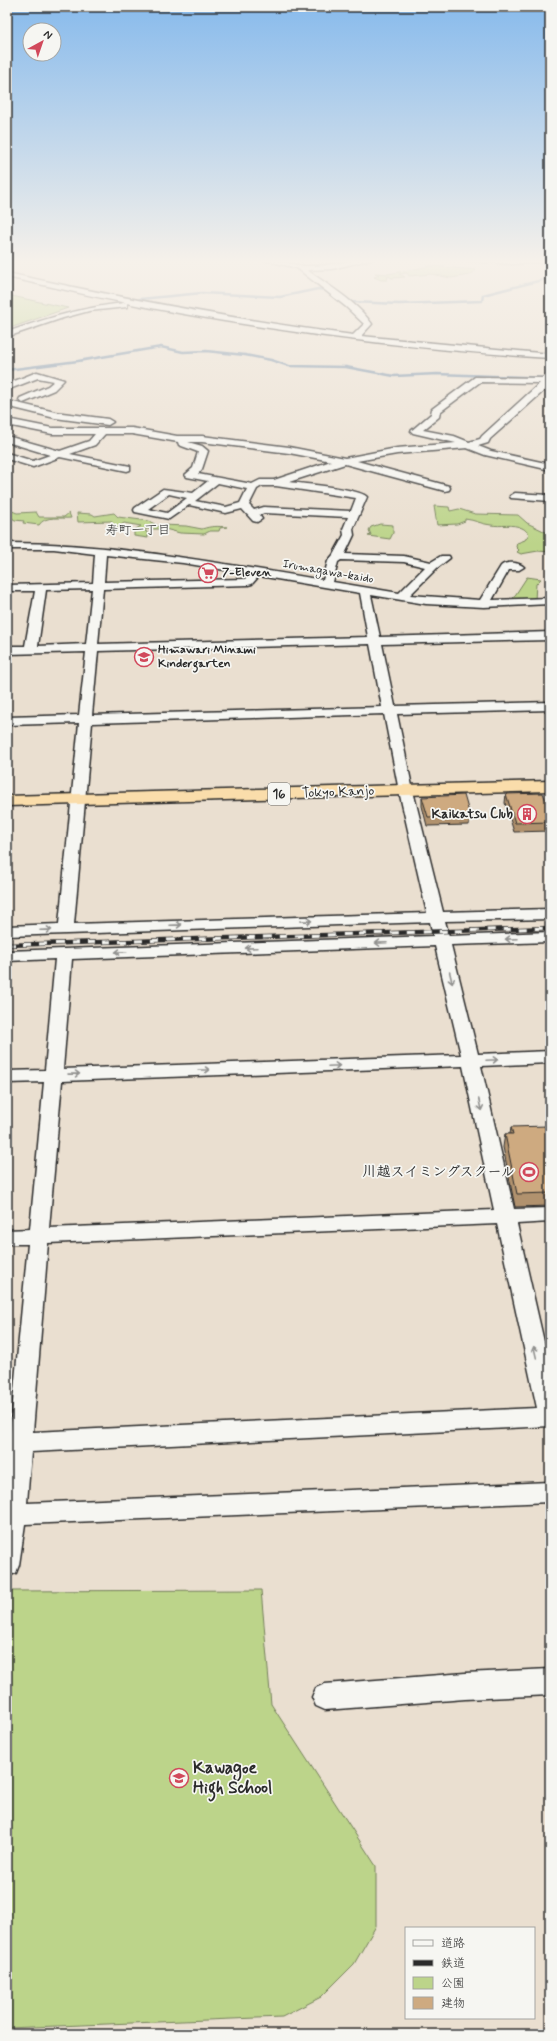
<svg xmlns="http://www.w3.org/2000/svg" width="557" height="2041" viewBox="0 0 557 2041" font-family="Mynerve,'Klee One',sans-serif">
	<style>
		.green { fill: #bcd48a; stroke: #74805a }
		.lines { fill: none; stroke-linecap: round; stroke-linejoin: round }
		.stream { stroke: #6c87a2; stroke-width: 2.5 }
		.minor-casing { stroke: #2b2b2b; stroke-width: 3 }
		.highway-casing { stroke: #2b2b2b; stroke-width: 3 }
		.minor { fill: #f6f6f2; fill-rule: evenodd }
		.highway { fill: #faddab; fill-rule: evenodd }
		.rail-casing { stroke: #2b2b2b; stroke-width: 4.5 }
		.rail { stroke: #f6f6f2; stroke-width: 3; stroke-dasharray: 8; stroke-linecap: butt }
		.wall { fill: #b1926e; stroke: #2b2b2b }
		.building { fill: #ceaa80; stroke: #2b2b2b }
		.oneway { stroke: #90908e }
		.labels { text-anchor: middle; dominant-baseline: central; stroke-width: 3.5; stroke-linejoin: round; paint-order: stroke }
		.far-street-label { font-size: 12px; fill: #2b2b2b; stroke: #f6f6f2 }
		.far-poi-label { font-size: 12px; font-weight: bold; fill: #2b2b2b; stroke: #f6f6f2; text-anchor: start }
		.far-neighbourhood-label { font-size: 13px; fill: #2b2b2b; stroke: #f6f6f2 }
		.shield { fill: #f6f6f2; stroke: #686867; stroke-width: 1 }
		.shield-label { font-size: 13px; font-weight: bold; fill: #2b2b2b }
		.street-label { font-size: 14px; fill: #2b2b2b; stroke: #f6f6f2 }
		.poi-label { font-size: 14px; font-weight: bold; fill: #2b2b2b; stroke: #f6f6f2; text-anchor: end }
		.near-poi-label { font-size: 17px; font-weight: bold; fill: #2b2b2b; stroke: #f6f6f2; text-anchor: start }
	</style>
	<rect width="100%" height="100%" fill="#eadfd0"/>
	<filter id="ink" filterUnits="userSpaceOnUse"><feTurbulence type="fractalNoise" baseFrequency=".025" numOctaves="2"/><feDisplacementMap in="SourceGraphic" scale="8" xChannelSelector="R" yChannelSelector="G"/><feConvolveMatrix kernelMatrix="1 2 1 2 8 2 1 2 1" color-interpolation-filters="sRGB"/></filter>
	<g filter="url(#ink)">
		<g class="green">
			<path d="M 431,266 L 476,270 L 470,275 L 451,278 L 431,274 L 409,276 L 407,273 L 399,274 L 405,277 L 392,278 L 388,276 L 387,280 L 381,280 L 374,277 L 379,275 L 375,273 L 388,274 Z"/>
			<path d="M 7,295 L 68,308 L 7,329 Z"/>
			<path d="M 434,506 L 449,507 L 450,511 L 459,509 L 475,514 L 518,515 L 527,523 L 550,534 L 550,552 L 538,551 L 521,554 L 517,552 L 519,550 L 516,547 L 517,543 L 525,540 L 529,534 C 527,532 525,529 522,528 C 512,523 501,527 491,525 C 481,524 475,520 465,519 L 465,521 L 457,524 L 437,525 Z"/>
			<path d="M 7,509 L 17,513 L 36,512 L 39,517 L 64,517 L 69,513 L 71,518 C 61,519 45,515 39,525 L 23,523 L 24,521 L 15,520 L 7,515 Z"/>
			<path d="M 77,513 L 92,514 L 95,516 L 114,513 L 118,517 L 149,521 L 160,527 L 162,525 L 186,526 L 202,529 C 211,526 217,526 227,527 L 220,528 L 219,531 L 210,531 L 204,534 L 180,533 L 165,529 L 146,529 L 145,531 L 147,532 L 148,538 L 134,536 L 134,530 L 141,526 L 124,523 L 115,529 L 115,531 L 106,532 L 109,530 L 108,527 L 113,526 L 112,521 L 78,522 Z"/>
			<path d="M 380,524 L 393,525 L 393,533 L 390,539 L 368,536 L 371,535 L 369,530 L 371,527 Z"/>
			<path d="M 527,577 L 541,579 L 536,584 L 535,600 L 512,600 Z"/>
			<path d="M 261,1590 L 271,1704 L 376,1866 L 376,1926 L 354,1964 L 321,1997 L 282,2017 L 7,2028 L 7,1591 Z"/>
		</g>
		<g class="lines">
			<g class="stream">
				<path d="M 140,299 L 202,293 L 280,297 L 318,289 L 325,290"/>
				<path d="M 345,300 L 352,302 L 399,304 L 482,301 L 483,295 L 550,278"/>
				<path d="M 7,370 L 78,361 L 161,347 L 183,352 L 206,351 L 245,355 L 271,360 L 289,366 L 346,367 L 394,376 L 437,374 L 550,378"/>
			</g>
			<defs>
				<g id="minor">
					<path d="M 260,259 C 276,259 291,265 306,266 C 329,267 350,259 372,259 L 332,269 L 307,270 C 329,286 357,302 372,324 L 361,336 L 550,354 L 550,358 C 427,350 306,336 184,314 C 125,304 66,290 7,277 L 7,273 C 122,298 236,320 353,335 L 364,324 L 345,306 L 297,268 Z"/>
					<path d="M 466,259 L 541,259 L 550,261 L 550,265 L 535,262 L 513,264 L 469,261 Z"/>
					<path d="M 124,303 L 127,303 L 127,307 L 89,311 L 63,318 L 7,337 L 7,332 C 48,318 80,308 124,303 Z"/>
					<path d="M 37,372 L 64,380 L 54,390 L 23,403 L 19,400 L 20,398 L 48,386 L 54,381 L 38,378 L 7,390 L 7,384 Z"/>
					<path d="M 550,373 L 550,381 L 546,389 L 490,439 L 488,443 L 478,446 L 491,451 L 550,464 L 550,470 L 485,455 L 467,448 L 397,454 L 357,461 L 449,486 L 450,488 L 449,490 L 445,491 L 345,464 L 289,482 C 303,484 359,488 367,497 L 353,529 L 354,535 L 345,554 L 404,556 L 431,562 L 441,556 L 449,556 L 450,558 L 437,568 L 410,595 L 480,600 L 501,566 C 506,561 519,562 524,567 L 519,570 L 509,570 L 492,600 L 550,598 L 550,604 L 484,607 L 426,604 L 371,595 L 380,637 L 550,632 L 550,640 L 382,644 L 395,706 L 550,702 L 550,710 L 397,714 L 413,791 L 443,912 L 550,909 L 550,919 L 445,921 L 449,936 L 550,932 L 550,942 L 451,945 L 478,1054 L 550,1051 L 550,1063 L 481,1066 L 514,1209 L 550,1208 L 550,1222 L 517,1224 L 550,1368 L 550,1426 L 31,1452 L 27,1503 L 550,1482 L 550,1502 L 25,1524 L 19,1565 L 16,1573 L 7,1576 L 7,1433 L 10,1433 L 28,1244 L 7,1244 L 7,1230 L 30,1229 L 44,1082 L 7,1083 L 7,1071 L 45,1070 L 55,959 L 7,961 L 7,951 L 433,936 L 430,922 L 7,936 L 7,926 L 59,924 L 79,723 L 7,725 L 7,717 L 79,715 L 86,652 L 7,654 L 7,646 L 25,646 L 35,591 L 7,591 L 7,585 L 93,583 L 95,554 L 54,549 L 7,549 L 7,543 C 113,543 218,563 323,580 L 328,561 L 333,555 L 344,535 L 343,529 L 348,517 L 264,513 L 259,515 L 262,519 L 257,522 L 253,521 L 242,509 L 226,513 L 189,505 L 169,519 L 135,512 L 134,510 L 135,508 L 163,489 L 193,493 L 208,481 L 187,477 L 185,475 L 193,468 L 198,452 L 179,445 L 178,442 L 132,434 L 105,434 L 95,445 L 70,454 L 130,466 L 130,470 L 127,471 L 60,457 L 33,467 L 7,459 L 7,453 L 33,461 L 50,455 L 7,442 L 7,436 L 60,451 L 89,441 L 95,434 L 52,434 L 7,425 L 7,419 L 52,428 L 132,428 L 177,436 L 202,436 L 289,447 L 345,458 L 397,448 L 456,443 L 413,433 L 411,431 L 431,414 L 432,409 L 475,377 L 542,378 ZM 480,382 L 540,383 L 482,436 L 480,439 L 469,442 L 454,436 L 423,430 L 439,417 L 440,412 ZM 188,442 L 202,442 L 289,453 L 331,461 L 274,480 L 260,480 L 252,484 L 198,474 L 202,469 L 208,451 L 202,446 ZM 218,483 L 247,489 L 240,503 L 226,507 L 195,501 ZM 262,486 L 276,486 L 356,498 L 351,511 L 264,507 L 254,510 L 249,505 L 257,489 ZM 169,494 L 187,498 L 167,513 L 148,509 ZM 106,555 L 183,563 L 249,574 L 245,579 L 104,582 ZM 341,560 L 404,562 L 425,567 L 399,593 L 333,582 L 338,562 ZM 259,576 L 360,593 L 368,637 L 98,644 L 103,589 L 248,585 L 252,584 ZM 92,589 L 86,644 L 38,646 L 46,590 ZM 370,644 L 382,707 L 92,715 L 98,651 ZM 384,714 L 399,791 L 427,913 L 74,924 L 92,723 ZM 435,946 L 461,1055 L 63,1069 L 72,959 ZM 463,1066 L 494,1210 L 49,1228 L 62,1081 ZM 497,1224 L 537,1408 L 33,1432 L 48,1243 Z"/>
					<path d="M 13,402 L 55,412 L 108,419 L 113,422 L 108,425 L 55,418 L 10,407 L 9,405 Z"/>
					<path d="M 515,493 L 550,495 L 550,501 L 511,498 L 510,496 Z"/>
					<path d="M 550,1669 L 550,1695 L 465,1699 L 325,1710 L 316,1706 L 312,1697 L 316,1688 L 325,1684 L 465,1673 Z"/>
				</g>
				<path id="highway" d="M 550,781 L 550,791 L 7,806 L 7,796 Z"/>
			</defs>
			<use href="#minor" class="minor-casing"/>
			<use href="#highway" class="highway-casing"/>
			<use href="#minor" class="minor"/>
			<use href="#highway" class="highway"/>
			<defs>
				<path id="rail" d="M 7,945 L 550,928"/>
			</defs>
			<use href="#rail" class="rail-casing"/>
			<use href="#rail" class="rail"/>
		</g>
		<g class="wall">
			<path d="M 506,794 L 550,812 L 550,831 L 514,832 L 505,803 Z"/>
			<path d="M 422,797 L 470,816 L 469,825 L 427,826 L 422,806 Z"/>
			<path d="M 511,1127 L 550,1134 L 550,1206 L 515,1207 L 503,1147 L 505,1134 L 510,1134 Z"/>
		</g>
		<g class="building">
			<path d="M 543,793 L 550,812 L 550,822 L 515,823 L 506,794 Z"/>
			<path d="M 464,795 L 470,816 L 428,817 L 422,797 Z"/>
			<path d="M 548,1126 L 550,1134 L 550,1193 L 517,1194 L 505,1134 L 513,1134 L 511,1127 Z"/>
		</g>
		<defs><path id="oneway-shaft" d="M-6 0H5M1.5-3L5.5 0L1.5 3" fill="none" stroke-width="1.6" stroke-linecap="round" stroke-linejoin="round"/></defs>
		<g class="oneway">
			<use href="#oneway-shaft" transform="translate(306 921) rotate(-2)"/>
			<use href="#oneway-shaft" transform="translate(176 925) rotate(-2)"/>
			<use href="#oneway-shaft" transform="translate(46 930) rotate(-2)"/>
			<use href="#oneway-shaft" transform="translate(511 939) rotate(178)"/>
			<use href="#oneway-shaft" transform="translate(381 943) rotate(178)"/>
			<use href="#oneway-shaft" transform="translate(251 948) rotate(178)"/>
			<use href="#oneway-shaft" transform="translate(121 952) rotate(178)"/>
			<use href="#oneway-shaft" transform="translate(451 978) rotate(77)"/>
			<use href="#oneway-shaft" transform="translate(492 1060) rotate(-3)"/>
			<use href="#oneway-shaft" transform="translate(334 1066) rotate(-3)"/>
			<use href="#oneway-shaft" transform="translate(204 1070)"/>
			<use href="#oneway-shaft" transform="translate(74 1074) rotate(-1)"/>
			<use href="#oneway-shaft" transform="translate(480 1105) rotate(78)"/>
			<use href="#oneway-shaft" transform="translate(535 1352) rotate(-103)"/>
		</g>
	</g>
	<linearGradient id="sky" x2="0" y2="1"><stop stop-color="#87baec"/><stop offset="0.48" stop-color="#f6f1ea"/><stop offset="1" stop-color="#f6f1ea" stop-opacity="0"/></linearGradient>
	<rect width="557" height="545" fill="url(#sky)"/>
	<defs>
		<symbol id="supermarket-ring" viewBox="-11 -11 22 22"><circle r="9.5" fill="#f6f6f2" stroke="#d1495b" stroke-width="1.5"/><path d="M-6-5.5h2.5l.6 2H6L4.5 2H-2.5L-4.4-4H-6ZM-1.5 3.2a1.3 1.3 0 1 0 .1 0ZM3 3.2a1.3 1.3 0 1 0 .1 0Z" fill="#d1495b"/></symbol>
		<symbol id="school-ring" viewBox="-11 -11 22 22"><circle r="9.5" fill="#f6f6f2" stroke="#d1495b" stroke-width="1.5"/><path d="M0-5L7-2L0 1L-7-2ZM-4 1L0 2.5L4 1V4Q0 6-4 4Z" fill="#d1495b"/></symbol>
		<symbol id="building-ring" viewBox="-11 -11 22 22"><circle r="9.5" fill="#f6f6f2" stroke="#d1495b" stroke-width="1.5"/><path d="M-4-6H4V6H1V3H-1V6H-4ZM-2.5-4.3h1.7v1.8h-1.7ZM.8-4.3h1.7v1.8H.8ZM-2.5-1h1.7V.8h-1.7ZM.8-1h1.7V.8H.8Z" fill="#d1495b"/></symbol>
		<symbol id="stadium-ring" viewBox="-11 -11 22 22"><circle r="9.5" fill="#f6f6f2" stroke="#d1495b" stroke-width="1.5"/><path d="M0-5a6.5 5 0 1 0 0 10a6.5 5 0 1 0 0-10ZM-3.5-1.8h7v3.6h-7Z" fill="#d1495b"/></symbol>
	</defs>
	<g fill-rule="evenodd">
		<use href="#supermarket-ring" x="197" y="562" width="22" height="22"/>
		<use href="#school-ring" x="133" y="646" width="22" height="22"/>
		<use href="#building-ring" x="516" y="803" width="22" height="22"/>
		<use href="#stadium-ring" x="518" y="1161" width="22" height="22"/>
		<use href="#school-ring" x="168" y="1767" width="22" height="22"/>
	</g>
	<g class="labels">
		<g class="far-street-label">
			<text transform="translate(328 572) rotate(10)">Irumagawa-kaido</text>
		</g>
		<g class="far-poi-label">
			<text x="222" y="573">7-Eleven</text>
			<text x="158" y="650">Himawari Minami<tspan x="158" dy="14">Kindergarten</tspan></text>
		</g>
		<g class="far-neighbourhood-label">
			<text x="138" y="530">寿町一丁目</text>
		</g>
		<rect class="shield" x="268" y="783" width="22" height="22" rx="3"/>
		<g class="shield-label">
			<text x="279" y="794">16</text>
		</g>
		<g class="street-label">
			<text transform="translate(338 792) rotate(-2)">Tokyo Kanjo</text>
		</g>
		<g class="poi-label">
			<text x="513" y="814">Kaikatsu Club</text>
			<text x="515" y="1172">川越スイミングスクール</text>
		</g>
		<g class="near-poi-label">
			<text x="193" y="1768">Kawagoe<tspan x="193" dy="20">High School</tspan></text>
		</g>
	</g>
	<rect width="557" height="2041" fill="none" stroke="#f6f6f2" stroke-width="24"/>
	<rect x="12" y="12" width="533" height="2017" fill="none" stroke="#2b2b2b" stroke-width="1.5" filter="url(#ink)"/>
	<rect x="405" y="1927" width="130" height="92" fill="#f6f6f2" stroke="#a5a5a2"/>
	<rect x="413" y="1940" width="20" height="6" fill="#f6f6f2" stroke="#a5a5a2"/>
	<text x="441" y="1947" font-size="12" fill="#2b2b2b">道路</text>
	<rect x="413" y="1960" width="20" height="6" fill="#2b2b2b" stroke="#a5a5a2"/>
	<text x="441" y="1967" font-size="12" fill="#2b2b2b">鉄道</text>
	<rect x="413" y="1977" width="20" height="12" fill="#bcd48a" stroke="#a5a5a2"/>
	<text x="441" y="1987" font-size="12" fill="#2b2b2b">公園</text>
	<rect x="413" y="1997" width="20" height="12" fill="#ceaa80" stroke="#a5a5a2"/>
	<text x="441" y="2007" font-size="12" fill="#2b2b2b">建物</text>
	<g transform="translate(42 42) rotate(40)"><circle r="19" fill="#f6f6f2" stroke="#a5a5a2"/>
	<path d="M0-3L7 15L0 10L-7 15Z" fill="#d1495b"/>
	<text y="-6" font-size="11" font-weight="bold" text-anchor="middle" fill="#2b2b2b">N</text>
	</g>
</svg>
